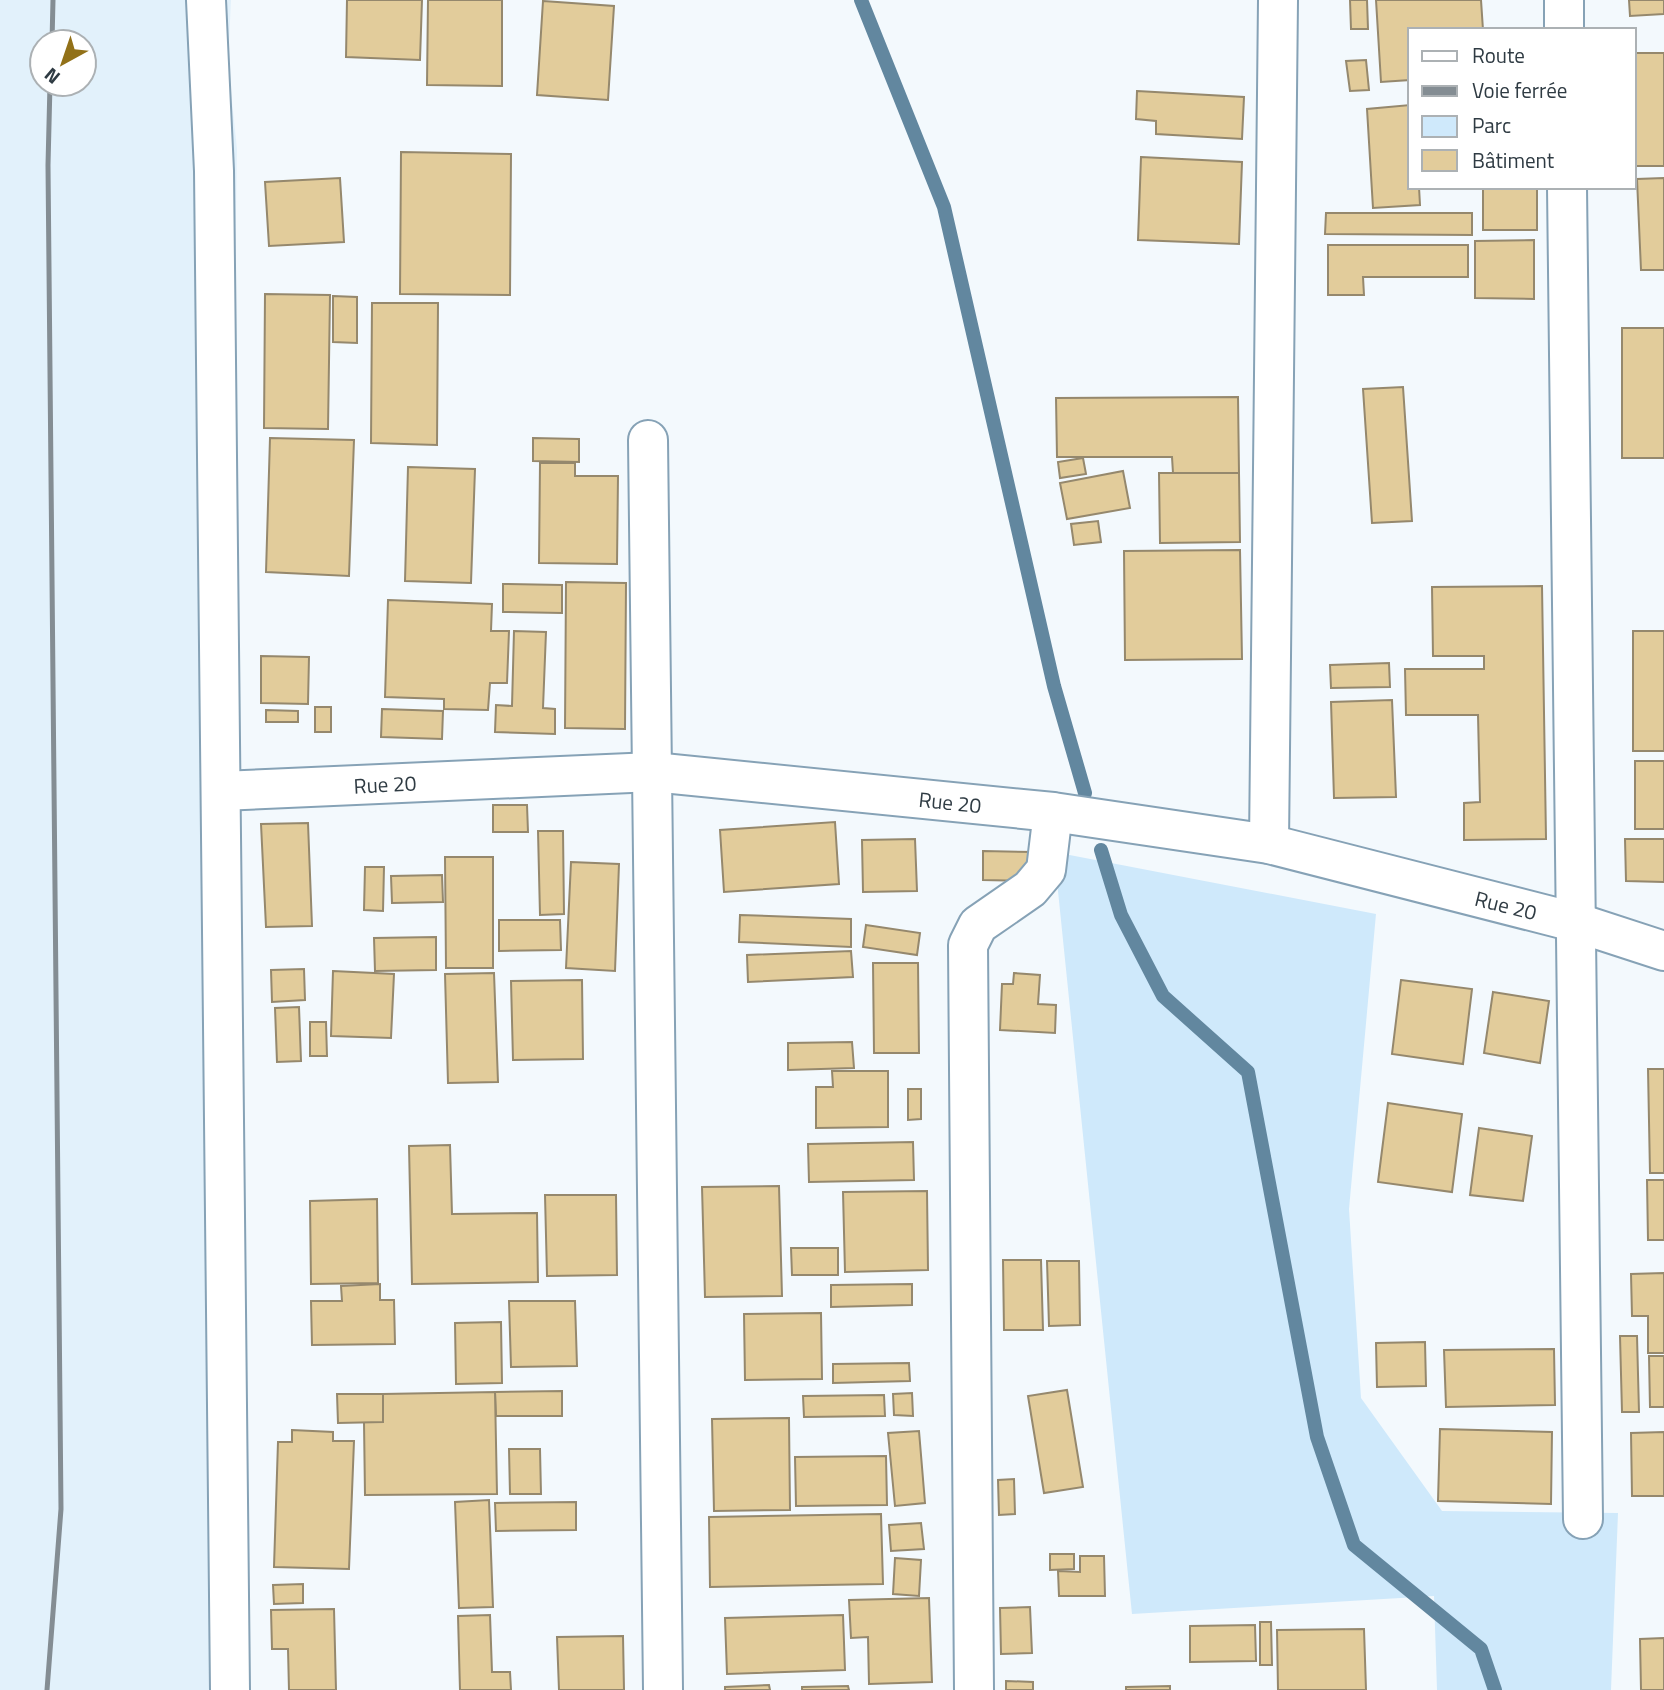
<svg xmlns="http://www.w3.org/2000/svg" width="1664" height="1690" viewBox="0 0 1664 1690" font-family="'Titillium Web',sans-serif">
	<style>
		.built { fill: #e2f1fb; fill-rule: evenodd }
		.green { fill: #cfe9fb }
		.lines { fill: none; stroke-linecap: round; stroke-linejoin: round }
		.stream { stroke: #62879f; stroke-width: 14 }
		.building { fill: #e2cc9b; stroke: #95886d; stroke-width: 2 }
		.minor-casing { stroke: #86a2b6; stroke-width: 42 }
		.minor { stroke: #fff; stroke-width: 38 }
		.rail { stroke: #848d93; stroke-width: 5 }
		.labels { text-anchor: middle; dominant-baseline: central; stroke-width: 6; stroke-linejoin: round; paint-order: stroke }
		.street-label { font-size: 21px; fill: #2f3b43; stroke: #fff }
	</style>
	<rect width="100%" height="100%" fill="#f3f9fd"/>
	<path class="built" d="M 0,0 L 231,0 L 228,64 L 237,149 L 212,1690 L 0,1690 ZM 42,42 L 84,42 L 84,84 L 42,84 Z"/>
	<path class="green" d="M 1054,852 L 1376,914 L 1349,1209 L 1361,1398 L 1442,1511 L 1618,1513 L 1611,1690 L 1437,1690 L 1434,1596 L 1132,1614 Z"/>
	<g class="lines">
		<g class="stream">
			<path d="M 861,0 L 944,207 L 1054,686 L 1085,793"/>
			<path d="M 1101,850 L 1121,915 L 1163,996 L 1248,1072 L 1317,1437 L 1354,1545 L 1481,1649 L 1495,1690"/>
		</g>
	</g>
	<g class="building">
		<path d="M 347,0 L 422,0 L 420,60 L 346,57 Z"/>
		<path d="M 428,0 L 502,0 L 502,86 L 427,85 Z"/>
		<path d="M 1350,0 L 1367,0 L 1368,29 L 1351,29 Z"/>
		<path d="M 1376,0 L 1481,0 L 1483,30 L 1410,30 L 1410,80 L 1381,82 Z"/>
		<path d="M 1629,0 L 1664,0 L 1664,14 L 1630,16 Z"/>
		<path d="M 543,1 L 614,6 L 608,100 L 537,95 Z"/>
		<rect x="1634" y="53" width="30" height="113"/>
		<path d="M 1366,60 L 1369,90 L 1350,91 L 1346,61 Z"/>
		<path d="M 1137,91 L 1244,97 L 1242,139 L 1156,134 L 1156,121 L 1136,119 Z"/>
		<path d="M 1410,105 L 1410,187 L 1419,187 L 1420,205 L 1373,208 L 1367,109 Z"/>
		<path d="M 401,152 L 511,154 L 510,295 L 400,294 Z"/>
		<path d="M 1141,157 L 1242,162 L 1239,244 L 1138,240 Z"/>
		<path d="M 340,178 L 344,242 L 269,246 L 265,182 Z"/>
		<path d="M 1664,178 L 1664,270 L 1641,270 L 1637,179 Z"/>
		<rect x="1483" y="187" width="54" height="43"/>
		<path d="M 1326,213 L 1472,213 L 1472,235 L 1325,234 Z"/>
		<path d="M 1534,240 L 1534,299 L 1475,298 L 1475,241 Z"/>
		<path d="M 1328,245 L 1468,245 L 1468,277 L 1363,277 L 1364,295 L 1328,295 Z"/>
		<path d="M 265,294 L 330,295 L 328,429 L 264,428 Z"/>
		<path d="M 333,296 L 357,297 L 357,343 L 333,342 Z"/>
		<path d="M 372,303 L 438,303 L 437,445 L 371,443 Z"/>
		<rect x="1622" y="328" width="42" height="130"/>
		<path d="M 1403,387 L 1412,521 L 1372,523 L 1363,389 Z"/>
		<path d="M 1238,397 L 1239,473 L 1173,473 L 1172,457 L 1057,457 L 1056,398 Z"/>
		<path d="M 270,438 L 354,440 L 349,576 L 266,572 Z"/>
		<path d="M 533,438 L 579,439 L 579,462 L 533,461 Z"/>
		<path d="M 1083,458 L 1086,474 L 1060,478 L 1058,462 Z"/>
		<path d="M 540,463 L 575,463 L 575,476 L 618,476 L 617,564 L 539,563 Z"/>
		<path d="M 408,467 L 475,469 L 471,583 L 405,581 Z"/>
		<path d="M 1123,471 L 1130,508 L 1067,519 L 1060,483 Z"/>
		<path d="M 1159,473 L 1239,473 L 1240,542 L 1160,543 Z"/>
		<path d="M 1098,521 L 1101,542 L 1074,545 L 1071,524 Z"/>
		<path d="M 1240,550 L 1242,659 L 1125,660 L 1124,551 Z"/>
		<path d="M 566,582 L 626,583 L 625,729 L 565,728 Z"/>
		<path d="M 503,584 L 562,585 L 562,613 L 503,612 Z"/>
		<path d="M 1542,586 L 1546,839 L 1464,840 L 1464,803 L 1480,802 L 1478,715 L 1406,715 L 1405,669 L 1484,669 L 1484,656 L 1433,656 L 1432,587 Z"/>
		<path d="M 388,600 L 492,604 L 491,631 L 509,631 L 507,683 L 490,683 L 488,710 L 444,709 L 444,699 L 385,697 Z"/>
		<path d="M 514,631 L 546,632 L 543,708 L 555,709 L 555,734 L 495,732 L 496,705 L 512,706 Z"/>
		<rect x="1633" y="631" width="31" height="120"/>
		<path d="M 261,656 L 309,657 L 308,704 L 261,703 Z"/>
		<path d="M 1389,663 L 1390,687 L 1331,688 L 1330,665 Z"/>
		<path d="M 1392,700 L 1396,797 L 1334,798 L 1331,702 Z"/>
		<rect x="315" y="707" width="16" height="25"/>
		<path d="M 382,709 L 443,711 L 442,739 L 381,737 Z"/>
		<path d="M 266,710 L 298,711 L 298,722 L 266,722 Z"/>
		<rect x="1635" y="761" width="29" height="68"/>
		<path d="M 493,805 L 527,805 L 528,832 L 493,832 Z"/>
		<path d="M 835,822 L 839,884 L 724,892 L 720,830 Z"/>
		<path d="M 308,823 L 312,926 L 266,927 L 261,824 Z"/>
		<path d="M 538,831 L 563,831 L 564,914 L 540,915 Z"/>
		<path d="M 915,839 L 917,891 L 863,892 L 862,840 Z"/>
		<path d="M 1625,839 L 1664,839 L 1664,882 L 1626,881 Z"/>
		<path d="M 983,851 L 1034,852 L 1034,881 L 983,880 Z"/>
		<path d="M 445,857 L 493,857 L 493,968 L 446,968 Z"/>
		<path d="M 571,862 L 619,864 L 615,971 L 566,968 Z"/>
		<path d="M 365,867 L 384,867 L 383,911 L 364,910 Z"/>
		<path d="M 442,875 L 443,902 L 392,903 L 391,876 Z"/>
		<path d="M 740,915 L 851,919 L 851,947 L 739,942 Z"/>
		<path d="M 499,920 L 560,920 L 561,950 L 499,951 Z"/>
		<path d="M 866,925 L 920,933 L 917,955 L 863,947 Z"/>
		<path d="M 436,937 L 436,970 L 375,971 L 374,938 Z"/>
		<path d="M 851,951 L 853,977 L 748,982 L 747,955 Z"/>
		<path d="M 873,963 L 918,963 L 919,1053 L 874,1053 Z"/>
		<path d="M 304,969 L 305,1000 L 272,1002 L 271,970 Z"/>
		<path d="M 333,971 L 394,974 L 391,1038 L 331,1036 Z"/>
		<path d="M 494,973 L 498,1082 L 448,1083 L 445,974 Z"/>
		<path d="M 1014,973 L 1040,975 L 1038,1004 L 1056,1005 L 1055,1033 L 1000,1030 L 1002,984 L 1013,984 Z"/>
		<path d="M 582,980 L 583,1059 L 513,1060 L 511,981 Z"/>
		<path d="M 1401,980 L 1472,989 L 1463,1064 L 1392,1054 Z"/>
		<path d="M 1493,992 L 1549,1001 L 1540,1063 L 1484,1053 Z"/>
		<path d="M 299,1007 L 301,1061 L 277,1062 L 275,1008 Z"/>
		<path d="M 310,1022 L 326,1022 L 327,1056 L 310,1056 Z"/>
		<path d="M 852,1042 L 854,1068 L 788,1070 L 788,1043 Z"/>
		<path d="M 1648,1069 L 1664,1069 L 1664,1173 L 1650,1173 Z"/>
		<path d="M 832,1071 L 888,1071 L 888,1127 L 816,1128 L 816,1087 L 833,1087 Z"/>
		<path d="M 908,1089 L 921,1089 L 921,1119 L 908,1120 Z"/>
		<path d="M 1388,1103 L 1462,1114 L 1452,1192 L 1378,1182 Z"/>
		<path d="M 1479,1128 L 1532,1136 L 1523,1201 L 1470,1195 Z"/>
		<path d="M 913,1142 L 914,1180 L 809,1182 L 808,1144 Z"/>
		<path d="M 450,1145 L 452,1214 L 537,1213 L 538,1282 L 412,1284 L 409,1146 Z"/>
		<path d="M 1647,1180 L 1664,1180 L 1664,1240 L 1648,1240 Z"/>
		<path d="M 779,1186 L 782,1296 L 705,1297 L 702,1187 Z"/>
		<path d="M 927,1191 L 928,1270 L 845,1272 L 843,1192 Z"/>
		<path d="M 545,1195 L 616,1195 L 617,1275 L 547,1276 Z"/>
		<path d="M 377,1199 L 378,1283 L 311,1284 L 310,1201 Z"/>
		<path d="M 791,1248 L 838,1248 L 838,1275 L 792,1275 Z"/>
		<path d="M 1003,1260 L 1041,1260 L 1043,1330 L 1004,1330 Z"/>
		<path d="M 1047,1261 L 1079,1261 L 1080,1325 L 1049,1326 Z"/>
		<path d="M 1664,1273 L 1664,1353 L 1648,1353 L 1648,1316 L 1632,1316 L 1631,1274 Z"/>
		<path d="M 380,1284 L 380,1300 L 394,1300 L 395,1344 L 312,1345 L 311,1301 L 342,1301 L 341,1286 Z"/>
		<path d="M 912,1284 L 912,1305 L 831,1307 L 831,1285 Z"/>
		<path d="M 509,1301 L 575,1301 L 577,1366 L 511,1367 Z"/>
		<path d="M 821,1313 L 822,1379 L 745,1380 L 744,1314 Z"/>
		<path d="M 501,1322 L 502,1383 L 456,1384 L 455,1323 Z"/>
		<path d="M 1620,1336 L 1637,1336 L 1639,1412 L 1622,1412 Z"/>
		<path d="M 1425,1342 L 1426,1386 L 1377,1387 L 1376,1343 Z"/>
		<path d="M 1554,1349 L 1555,1405 L 1446,1407 L 1444,1350 Z"/>
		<path d="M 1649,1356 L 1664,1356 L 1664,1407 L 1650,1407 Z"/>
		<path d="M 909,1363 L 910,1381 L 833,1383 L 833,1364 Z"/>
		<path d="M 1067,1390 L 1083,1487 L 1044,1493 L 1028,1396 Z"/>
		<path d="M 562,1391 L 562,1416 L 496,1416 L 495,1392 Z"/>
		<path d="M 495,1392 L 497,1494 L 365,1495 L 364,1422 L 383,1422 L 383,1394 Z"/>
		<path d="M 912,1393 L 913,1416 L 894,1415 L 893,1394 Z"/>
		<path d="M 337,1394 L 383,1394 L 383,1422 L 338,1423 Z"/>
		<path d="M 884,1395 L 885,1416 L 804,1417 L 803,1396 Z"/>
		<path d="M 789,1418 L 790,1510 L 714,1511 L 712,1419 Z"/>
		<path d="M 1440,1429 L 1552,1432 L 1551,1504 L 1438,1501 Z"/>
		<path d="M 292,1430 L 333,1432 L 333,1441 L 354,1441 L 349,1569 L 274,1567 L 278,1442 L 292,1442 Z"/>
		<path d="M 919,1431 L 925,1503 L 895,1506 L 888,1433 Z"/>
		<path d="M 1664,1432 L 1664,1496 L 1632,1496 L 1631,1433 Z"/>
		<path d="M 509,1449 L 540,1449 L 541,1494 L 510,1494 Z"/>
		<path d="M 886,1456 L 887,1505 L 796,1506 L 795,1457 Z"/>
		<path d="M 1014,1479 L 1015,1514 L 999,1515 L 998,1480 Z"/>
		<path d="M 489,1500 L 493,1607 L 459,1608 L 455,1502 Z"/>
		<path d="M 576,1502 L 576,1530 L 496,1531 L 495,1503 Z"/>
		<path d="M 881,1514 L 883,1584 L 710,1587 L 709,1517 Z"/>
		<path d="M 921,1523 L 924,1549 L 891,1551 L 889,1525 Z"/>
		<path d="M 1050,1554 L 1074,1554 L 1074,1569 L 1050,1570 Z"/>
		<path d="M 1080,1556 L 1104,1556 L 1105,1596 L 1059,1596 L 1058,1571 L 1080,1572 Z"/>
		<path d="M 895,1558 L 921,1560 L 919,1596 L 893,1594 Z"/>
		<path d="M 303,1584 L 303,1603 L 274,1604 L 273,1585 Z"/>
		<path d="M 929,1598 L 932,1682 L 869,1684 L 868,1637 L 851,1638 L 849,1600 Z"/>
		<path d="M 1030,1607 L 1032,1653 L 1001,1654 L 1000,1608 Z"/>
		<path d="M 334,1609 L 336,1690 L 289,1690 L 288,1649 L 272,1649 L 271,1610 Z"/>
		<path d="M 490,1615 L 492,1672 L 510,1672 L 511,1690 L 460,1690 L 458,1616 Z"/>
		<path d="M 843,1615 L 845,1670 L 727,1674 L 725,1618 Z"/>
		<path d="M 1260,1622 L 1271,1622 L 1272,1665 L 1260,1665 Z"/>
		<path d="M 1255,1625 L 1256,1661 L 1190,1662 L 1190,1626 Z"/>
		<path d="M 1364,1629 L 1366,1690 L 1278,1690 L 1277,1630 Z"/>
		<path d="M 623,1636 L 624,1690 L 559,1690 L 557,1637 Z"/>
		<path d="M 1664,1638 L 1664,1690 L 1641,1690 L 1640,1639 Z"/>
		<path d="M 1006,1681 L 1033,1682 L 1033,1690 L 1006,1690 Z"/>
		<path d="M 769,1685 L 770,1690 L 725,1690 L 725,1687 Z"/>
		<path d="M 848,1686 L 849,1690 L 802,1690 L 802,1687 Z"/>
		<path d="M 1170,1686 L 1170,1690 L 1126,1690 L 1126,1687 Z"/>
	</g>
	<g class="lines">
		<defs>
			<g id="minor">
				<path d="M 206,0 L 214,171 L 230,1690"/>
				<path d="M 1564,0 L 1564,30"/>
				<path d="M 1567,187 L 1583,1519"/>
				<path d="M 648,440 L 663,1690"/>
				<path d="M 221,791 L 653,772 L 1053,812 L 1269,844 L 1578,923 L 1664,951"/>
				<path d="M 1269,844 L 1278,0"/>
				<path d="M 974,1690 L 968,945 L 978,925 L 1030,889 L 1046,870 L 1053,812"/>
			</g>
		</defs>
		<use href="#minor" class="minor-casing"/>
		<use href="#minor" class="minor"/>
		<g class="rail">
			<path d="M 52,42 L 53,0"/>
			<path d="M 47,1690 L 61,1509 L 48,165 L 50,84"/>
		</g>
	</g>
	<g class="labels">
		<g class="street-label">
			<text transform="translate(385 784) rotate(-3)">Rue 20</text>
			<text transform="translate(950 802) rotate(6)">Rue 20</text>
			<text transform="translate(1506 905) rotate(14)">Rue 20</text>
		</g>
	</g>
	<rect x="1408" y="28" width="228" height="161" fill="#ffffff" stroke="#acb1b4" stroke-width="2"/>
	<rect x="1422" y="51" width="35" height="10" fill="#ffffff" stroke="#acb1b4" stroke-width="2"/>
	<text x="1472" y="63" font-size="21" fill="#2f3b43">Route</text>
	<rect x="1422" y="86" width="35" height="10" fill="#848d93" stroke="#acb1b4" stroke-width="2"/>
	<text x="1472" y="98" font-size="21" fill="#2f3b43">Voie ferrée</text>
	<rect x="1422" y="116" width="35" height="21" fill="#cfe9fb" stroke="#acb1b4" stroke-width="2"/>
	<text x="1472" y="133" font-size="21" fill="#2f3b43">Parc</text>
	<rect x="1422" y="150" width="35" height="21" fill="#e2cc9b" stroke="#acb1b4" stroke-width="2"/>
	<text x="1472" y="168" font-size="21" fill="#2f3b43">Bâtiment</text>
	<g transform="translate(63 63) rotate(220)"><circle r="33" fill="#ffffff" stroke="#acb1b4" stroke-width="2"/>
	<path d="M0-5L12 26L0 18L-12 26Z" fill="#927118"/>
	<text y="-10" font-size="19" font-weight="bold" text-anchor="middle" fill="#2f3b43">N</text>
	</g>
</svg>
